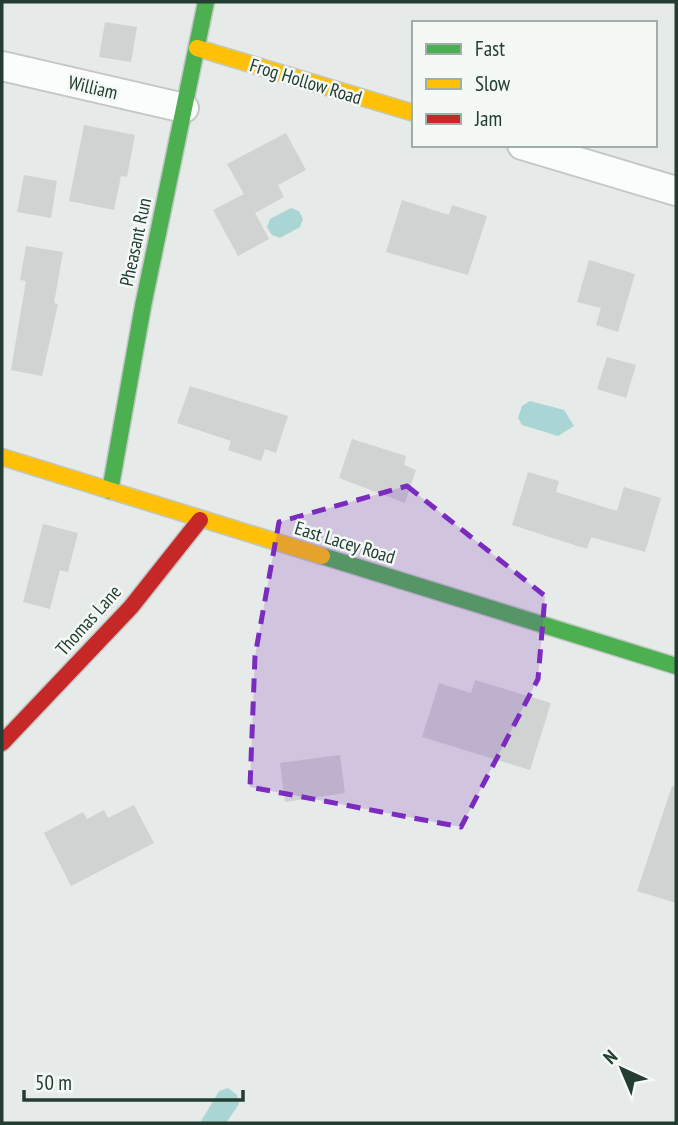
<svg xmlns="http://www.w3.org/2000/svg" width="678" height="1125" viewBox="0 0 678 1125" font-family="'PT Sans Narrow',sans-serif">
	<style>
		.water { fill: #a9d6d5 }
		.building { fill: #cfd3d1 }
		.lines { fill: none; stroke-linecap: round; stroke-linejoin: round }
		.street-casing { stroke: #c3c7c5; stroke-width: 32 }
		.fast-casing { stroke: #c1c7c5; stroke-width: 19 }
		.slow-casing { stroke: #c1c7c5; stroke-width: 19 }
		.jam-casing { stroke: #c1c7c5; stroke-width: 19 }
		.street { stroke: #fbfcfc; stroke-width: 28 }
		.fast { stroke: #4caf50; stroke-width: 16 }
		.slow { stroke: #ffc107; stroke-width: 16 }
		.jam { stroke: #c62828; stroke-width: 16 }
		.marked { fill: #7b2cbf; fill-opacity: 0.2; stroke: #7b2cbf; stroke-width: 5; stroke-dasharray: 14 9; stroke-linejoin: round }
		.labels { text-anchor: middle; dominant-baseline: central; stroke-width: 5; stroke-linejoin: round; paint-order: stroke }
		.street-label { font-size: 19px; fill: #243d32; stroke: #f4f9f6 }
	</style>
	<rect width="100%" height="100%" fill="#e6eae8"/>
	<g class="water">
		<path d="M 291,208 L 299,211 L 303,219 L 300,227 L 280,238 L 272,235 L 267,227 L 270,219 Z"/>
		<path d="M 530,401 L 564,410 L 574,426 L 558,436 L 522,425 L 518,418 L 522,406 Z"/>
		<path d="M 228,1088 L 237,1095 L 239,1104 L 226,1123 L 200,1123 L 219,1091 Z"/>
	</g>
	<g class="building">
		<path d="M 105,22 L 137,27 L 131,62 L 99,57 Z"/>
		<path d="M 84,125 L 135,135 L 127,177 L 121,176 L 114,210 L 69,201 Z"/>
		<path d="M 286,133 L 306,170 L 278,185 L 284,197 L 255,213 L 269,239 L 238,256 L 213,210 L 244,194 L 227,164 Z"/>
		<path d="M 24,175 L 57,181 L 51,218 L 17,212 Z"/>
		<path d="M 402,200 L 449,215 L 452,205 L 487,216 L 468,275 L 386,252 Z"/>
		<path d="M 26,246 L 63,252 L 54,303 L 58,304 L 42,376 L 11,370 L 26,281 L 20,280 Z"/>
		<path d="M 589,260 L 635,274 L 618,332 L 596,325 L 601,308 L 577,302 Z"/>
		<path d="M 607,357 L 636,365 L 626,398 L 597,389 Z"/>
		<path d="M 190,386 L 288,416 L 276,453 L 265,449 L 261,461 L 228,450 L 231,441 L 177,423 Z"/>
		<path d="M 352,439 L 406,456 L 404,465 L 416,470 L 405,503 L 339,478 Z"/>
		<path d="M 528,472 L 559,481 L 556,492 L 617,511 L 624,487 L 661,498 L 645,552 L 591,537 L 587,549 L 512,525 Z"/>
		<path d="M 43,524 L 78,533 L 68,572 L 60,570 L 50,609 L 23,602 Z"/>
		<path d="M 475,680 L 551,703 L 530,770 L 422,737 L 439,683 L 471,693 Z"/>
		<path d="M 340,755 L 345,793 L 285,802 L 280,763 Z"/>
		<path d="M 672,786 L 676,787 L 676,903 L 637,891 Z"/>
		<path d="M 134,805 L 154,843 L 71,886 L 44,833 L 83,812 L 87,819 L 104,810 L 108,818 Z"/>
	</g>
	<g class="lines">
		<defs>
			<g id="street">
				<path d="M 2,66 L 184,108"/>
				<path d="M 522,145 L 676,191"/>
			</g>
			<g id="fast">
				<path d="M 110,491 L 143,306 L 206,2"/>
				<path d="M 322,556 L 676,666"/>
			</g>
			<g id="slow">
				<path d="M 197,48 L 414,113"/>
				<path d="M 2,457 L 322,556"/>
			</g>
			<path id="jam" d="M 2,743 L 131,607 L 200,520"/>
		</defs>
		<use href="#street" class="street-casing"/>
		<use href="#fast" class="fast-casing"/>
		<use href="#slow" class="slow-casing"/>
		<use href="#jam" class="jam-casing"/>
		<use href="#street" class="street"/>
		<use href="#fast" class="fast"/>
		<use href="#slow" class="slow"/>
		<use href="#jam" class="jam"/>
	</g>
	<path class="marked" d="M 407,486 L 545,596 L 538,679 L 461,827 L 250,787 L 255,656 L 279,522 Z"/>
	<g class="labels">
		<g class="street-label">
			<text transform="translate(306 81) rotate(17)">Frog Hollow Road</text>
			<text transform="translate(93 87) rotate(13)">William</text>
			<text transform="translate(135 242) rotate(-78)">Pheasant Run</text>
			<text transform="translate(345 542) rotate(17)">East Lacey Road</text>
			<text transform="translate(88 620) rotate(-48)">Thomas Lane</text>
		</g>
	</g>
	<rect width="678" height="1125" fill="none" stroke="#243d32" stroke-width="7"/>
	<rect x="412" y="21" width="245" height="126" fill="#f4f9f6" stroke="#a1aea8" stroke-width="2"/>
	<rect x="426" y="44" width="35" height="10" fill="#4caf50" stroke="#a1aea8" stroke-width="2"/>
	<text x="475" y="56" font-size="21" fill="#243d32">Fast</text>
	<rect x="426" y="79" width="35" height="10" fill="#ffc107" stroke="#a1aea8" stroke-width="2"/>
	<text x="475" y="91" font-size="21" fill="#243d32">Slow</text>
	<rect x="426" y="114" width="35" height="10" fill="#c62828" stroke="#a1aea8" stroke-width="2"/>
	<text x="475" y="126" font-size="21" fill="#243d32">Jam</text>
	<g transform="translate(622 1069) rotate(316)" stroke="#f4f9f6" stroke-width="5" paint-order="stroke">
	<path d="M0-5L12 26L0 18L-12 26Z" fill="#243d32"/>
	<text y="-10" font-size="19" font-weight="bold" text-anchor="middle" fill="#243d32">N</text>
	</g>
	<path d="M24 1090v10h219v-10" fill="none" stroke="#243d32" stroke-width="3.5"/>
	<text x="35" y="1090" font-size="21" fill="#243d32" stroke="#f4f9f6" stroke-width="5" paint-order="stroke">50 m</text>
</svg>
